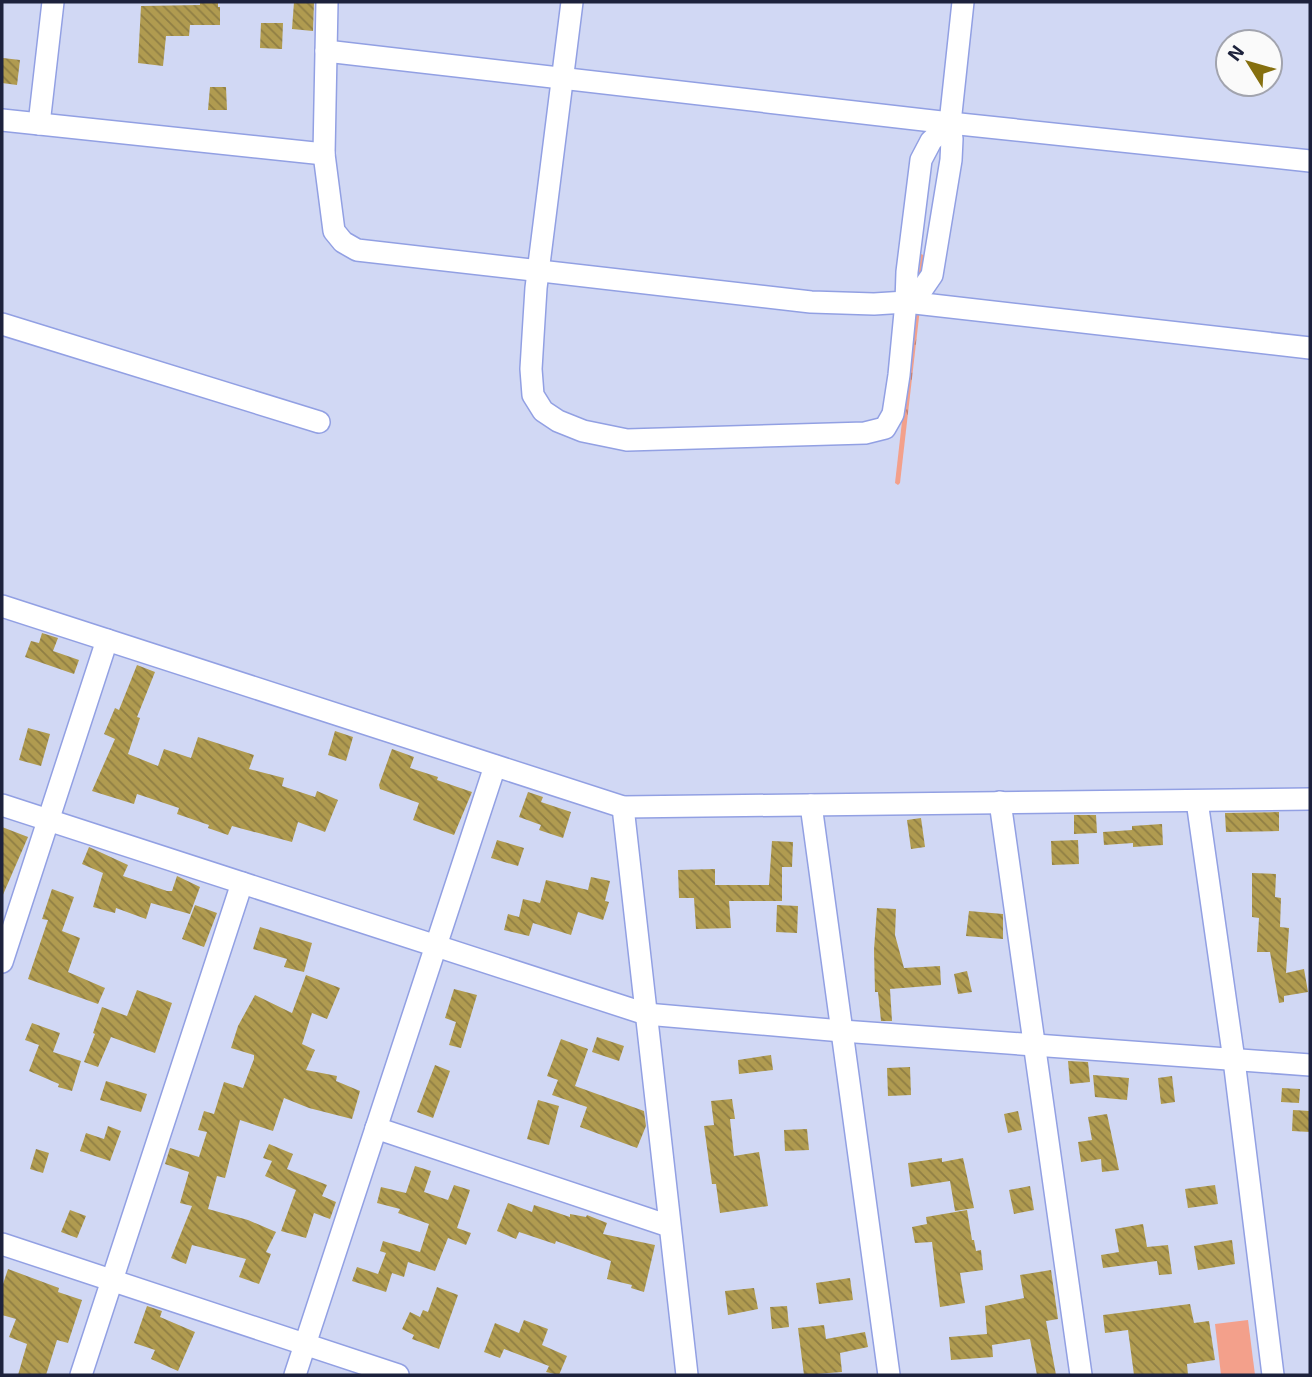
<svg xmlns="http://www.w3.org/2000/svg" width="1312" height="1377" viewBox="0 0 1312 1377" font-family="'Exo 2',sans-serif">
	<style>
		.grass { fill: url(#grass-tufts) }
		.garden { fill: #f3a08b }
		.building { fill: url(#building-back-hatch) }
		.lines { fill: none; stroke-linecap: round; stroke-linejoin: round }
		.minor-casing { stroke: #92a0e3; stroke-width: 24 }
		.minor { stroke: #fff; stroke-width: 21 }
	</style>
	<defs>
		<pattern id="grass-tufts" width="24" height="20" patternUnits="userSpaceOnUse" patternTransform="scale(1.75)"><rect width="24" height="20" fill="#f3a08b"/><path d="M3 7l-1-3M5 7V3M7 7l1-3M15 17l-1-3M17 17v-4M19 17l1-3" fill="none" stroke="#c48273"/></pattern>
		<pattern id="building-back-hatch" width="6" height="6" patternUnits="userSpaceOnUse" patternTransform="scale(1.75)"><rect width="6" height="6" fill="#b09b50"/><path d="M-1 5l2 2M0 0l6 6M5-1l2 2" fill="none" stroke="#8f7e44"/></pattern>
	</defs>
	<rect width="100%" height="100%" fill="#d1d8f4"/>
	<path class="grass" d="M 921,254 L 926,256 L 900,483 L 898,485 L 895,483 Z"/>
	<path class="garden" d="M 1248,1320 L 1255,1375 L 1221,1375 L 1215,1324 Z"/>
	<g class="building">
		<path d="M 200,2 L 218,2 L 218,7 L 220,7 L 220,25 L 190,25 L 189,36 L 166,36 L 163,66 L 138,63 L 141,6 L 200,5 Z"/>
		<path d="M 294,2 L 314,2 L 313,31 L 292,29 Z"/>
		<path d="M 261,23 L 283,23 L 282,49 L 260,48 Z"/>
		<path d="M 3,58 L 20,60 L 17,85 L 2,83 Z"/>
		<path d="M 210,87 L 226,87 L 227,110 L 208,110 Z"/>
		<path d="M 42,633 L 58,638 L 53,651 L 79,660 L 74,674 L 25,657 L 31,641 L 39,643 Z"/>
		<path d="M 137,665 L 155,672 L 137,717 L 140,718 L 128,754 L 158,766 L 164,749 L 191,758 L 198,737 L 254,755 L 249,769 L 284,778 L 282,786 L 315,797 L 317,791 L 338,800 L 325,832 L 298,822 L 292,842 L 232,826 L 228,835 L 208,828 L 209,825 L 177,814 L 179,808 L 137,794 L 134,804 L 92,791 L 115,739 L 104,734 L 115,708 L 119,710 Z"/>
		<path d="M 28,728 L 50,734 L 41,766 L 19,760 Z"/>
		<path d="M 335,731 L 353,737 L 346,761 L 328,755 Z"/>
		<path d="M 392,749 L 414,757 L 410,768 L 438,777 L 437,780 L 472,792 L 454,835 L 413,820 L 419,803 L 380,789 L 379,785 Z"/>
		<path d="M 528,792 L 543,797 L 541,802 L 571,812 L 563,838 L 539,830 L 541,825 L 519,817 Z"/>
		<path d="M 1279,812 L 1279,831 L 1226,832 L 1225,813 Z"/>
		<path d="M 1074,815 L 1096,815 L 1097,833 L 1074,834 Z"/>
		<path d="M 921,818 L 925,847 L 911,849 L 907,820 Z"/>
		<path d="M 1162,824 L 1163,845 L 1133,847 L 1133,843 L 1104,845 L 1103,832 L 1132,830 L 1132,826 Z"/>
		<path d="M 2,827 L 28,837 L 2,897 Z"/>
		<path d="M 497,840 L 524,848 L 518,866 L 491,858 Z"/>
		<path d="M 1078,840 L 1079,864 L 1052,865 L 1051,841 Z"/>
		<path d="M 772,841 L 793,842 L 792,867 L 782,867 L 782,901 L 729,901 L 731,928 L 696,929 L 694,898 L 679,898 L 678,870 L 715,869 L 715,885 L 769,885 Z"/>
		<path d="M 89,847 L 128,865 L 123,876 L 167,891 L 172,891 L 177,876 L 200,887 L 190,914 L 151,903 L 146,919 L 116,908 L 115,913 L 93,907 L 103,873 L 82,864 Z"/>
		<path d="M 1252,873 L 1276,874 L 1275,897 L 1281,898 L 1280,927 L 1289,928 L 1286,973 L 1304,969 L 1308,992 L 1284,996 L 1284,1002 L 1279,1003 L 1270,952 L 1257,952 L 1259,918 L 1252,917 Z"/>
		<path d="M 591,877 L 610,881 L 605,901 L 609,902 L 603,920 L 578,912 L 571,935 L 533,923 L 529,936 L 504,930 L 508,914 L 519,917 L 523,899 L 540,903 L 546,880 L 588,890 Z"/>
		<path d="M 52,889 L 74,897 L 62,931 L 80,938 L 68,972 L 105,988 L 98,1004 L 28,979 L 48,920 L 42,919 Z"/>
		<path d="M 195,905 L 217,913 L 204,947 L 182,939 Z"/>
		<path d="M 777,905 L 798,906 L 797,933 L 776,932 Z"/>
		<path d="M 877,908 L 896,909 L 895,935 L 904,968 L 940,966 L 941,985 L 890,989 L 892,1021 L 881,1021 L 878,992 L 875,992 L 874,950 Z"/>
		<path d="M 969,911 L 1003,914 L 1003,939 L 966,936 Z"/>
		<path d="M 260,927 L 312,943 L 304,972 L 284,967 L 287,959 L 253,949 Z"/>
		<path d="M 967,971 L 972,992 L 958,994 L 954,974 Z"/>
		<path d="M 306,975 L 340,988 L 327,1019 L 312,1013 L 302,1044 L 315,1050 L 306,1070 L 337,1076 L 336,1081 L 360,1091 L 352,1119 L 309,1108 L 284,1098 L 273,1131 L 240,1120 L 225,1178 L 217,1176 L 208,1209 L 248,1220 L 276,1232 L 266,1252 L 271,1254 L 259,1284 L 239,1277 L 246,1259 L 192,1245 L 186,1264 L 171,1258 L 192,1206 L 180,1203 L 189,1172 L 165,1164 L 170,1148 L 199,1157 L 207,1132 L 198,1130 L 204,1111 L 214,1114 L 224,1082 L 243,1088 L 254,1059 L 254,1055 L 231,1048 L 238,1026 L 255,995 L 292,1013 Z"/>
		<path d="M 454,989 L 477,995 L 461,1048 L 449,1045 L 456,1022 L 445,1018 Z"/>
		<path d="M 137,990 L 172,1003 L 155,1053 L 111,1037 L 98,1067 L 84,1062 L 95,1034 L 93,1033 L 102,1007 L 127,1016 Z"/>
		<path d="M 32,1023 L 60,1033 L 53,1052 L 81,1061 L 72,1091 L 58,1087 L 59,1084 L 29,1071 L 39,1045 L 25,1040 Z"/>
		<path d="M 597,1037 L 624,1046 L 619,1061 L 592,1052 Z"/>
		<path d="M 561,1039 L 588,1049 L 575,1086 L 644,1111 L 646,1126 L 637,1148 L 580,1127 L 587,1107 L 552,1095 L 558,1080 L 547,1076 Z"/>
		<path d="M 771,1055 L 773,1070 L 739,1074 L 738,1060 Z"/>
		<path d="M 1068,1061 L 1088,1062 L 1090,1082 L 1070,1084 Z"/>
		<path d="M 435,1065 L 450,1071 L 433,1118 L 417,1112 Z"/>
		<path d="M 910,1067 L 911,1095 L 888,1096 L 887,1068 Z"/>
		<path d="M 1093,1075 L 1129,1078 L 1127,1100 L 1095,1097 Z"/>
		<path d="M 1172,1076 L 1175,1102 L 1161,1104 L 1158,1078 Z"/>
		<path d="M 106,1081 L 147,1094 L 141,1112 L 100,1100 Z"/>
		<path d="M 1282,1088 L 1300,1089 L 1299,1103 L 1281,1102 Z"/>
		<path d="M 732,1099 L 735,1119 L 730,1119 L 734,1156 L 759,1152 L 768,1206 L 720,1213 L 716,1184 L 712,1184 L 704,1126 L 714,1125 L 711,1101 Z"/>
		<path d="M 538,1100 L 559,1106 L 549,1145 L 527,1139 Z"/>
		<path d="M 1293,1110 L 1310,1111 L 1310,1132 L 1292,1131 Z"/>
		<path d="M 1018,1111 L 1022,1130 L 1008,1133 L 1004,1114 Z"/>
		<path d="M 1107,1114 L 1119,1170 L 1102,1172 L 1101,1159 L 1081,1162 L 1078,1142 L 1092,1140 L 1088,1117 Z"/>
		<path d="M 108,1126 L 121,1131 L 110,1161 L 80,1151 L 86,1133 L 104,1139 Z"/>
		<path d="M 807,1129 L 809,1150 L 785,1151 L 784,1130 Z"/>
		<path d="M 269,1144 L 293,1154 L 287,1169 L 327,1185 L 322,1196 L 336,1202 L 330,1219 L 314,1213 L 306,1238 L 281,1231 L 296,1190 L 265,1176 L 272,1161 L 263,1158 Z"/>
		<path d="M 36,1149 L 49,1153 L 43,1173 L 30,1169 Z"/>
		<path d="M 942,1158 L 942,1162 L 963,1158 L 974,1208 L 955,1211 L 950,1181 L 911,1187 L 908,1163 Z"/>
		<path d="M 415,1166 L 431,1171 L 424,1192 L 448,1200 L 454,1185 L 470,1190 L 457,1228 L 471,1233 L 466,1245 L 448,1238 L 435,1271 L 408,1262 L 404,1277 L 392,1273 L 386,1292 L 352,1281 L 357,1267 L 378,1274 L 386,1253 L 380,1251 L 383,1241 L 420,1252 L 429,1224 L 398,1213 L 400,1209 L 377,1203 L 381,1187 L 406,1193 Z"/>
		<path d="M 1215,1185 L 1218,1204 L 1188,1208 L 1185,1189 Z"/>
		<path d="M 1030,1186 L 1034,1210 L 1014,1214 L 1009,1190 Z"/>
		<path d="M 508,1203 L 532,1212 L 534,1205 L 570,1217 L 570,1214 L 586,1217 L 587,1215 L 607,1223 L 603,1234 L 655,1245 L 644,1292 L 631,1288 L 632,1285 L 607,1279 L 611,1261 L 556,1241 L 555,1244 L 519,1232 L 516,1239 L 497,1231 Z"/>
		<path d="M 70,1210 L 86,1216 L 77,1238 L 61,1232 Z"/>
		<path d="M 967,1210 L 972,1240 L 974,1240 L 976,1251 L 981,1250 L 983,1270 L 960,1273 L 965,1303 L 940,1307 L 932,1242 L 915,1243 L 912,1227 L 927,1224 L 926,1217 Z"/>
		<path d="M 1143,1224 L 1147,1247 L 1168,1245 L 1172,1274 L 1159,1275 L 1157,1261 L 1103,1268 L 1101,1255 L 1119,1252 L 1115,1229 Z"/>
		<path d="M 1232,1240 L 1235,1264 L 1198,1270 L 1194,1246 Z"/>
		<path d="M 8,1269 L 59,1288 L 58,1292 L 82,1300 L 68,1343 L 57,1340 L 46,1375 L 18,1375 L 27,1344 L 9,1337 L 16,1319 L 2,1315 L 2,1287 Z"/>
		<path d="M 1051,1270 L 1058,1319 L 1046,1321 L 1056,1375 L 1037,1375 L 1030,1339 L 992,1345 L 993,1357 L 951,1360 L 949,1337 L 987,1334 L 985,1306 L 1024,1298 L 1020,1275 Z"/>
		<path d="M 850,1278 L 853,1300 L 819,1304 L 816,1283 Z"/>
		<path d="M 437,1287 L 458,1295 L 439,1349 L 412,1339 L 414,1335 L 402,1329 L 410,1312 L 420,1317 L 423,1310 L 428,1312 Z"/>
		<path d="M 754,1288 L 758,1309 L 728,1315 L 725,1291 Z"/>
		<path d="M 1190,1304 L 1194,1323 L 1209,1321 L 1215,1360 L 1187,1364 L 1188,1375 L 1134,1375 L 1128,1330 L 1105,1333 L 1103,1315 Z"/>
		<path d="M 147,1306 L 162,1311 L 160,1317 L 195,1332 L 178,1371 L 151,1359 L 155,1350 L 134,1343 Z"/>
		<path d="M 787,1306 L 789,1327 L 772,1329 L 770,1307 Z"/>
		<path d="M 524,1320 L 548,1329 L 542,1345 L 567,1356 L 559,1375 L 546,1372 L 549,1366 L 504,1349 L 500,1358 L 484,1352 L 495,1323 L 519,1333 Z"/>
		<path d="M 824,1325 L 826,1339 L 865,1332 L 868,1347 L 840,1353 L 842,1372 L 804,1375 L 798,1328 Z"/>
	</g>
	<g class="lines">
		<defs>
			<g id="minor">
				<path d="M 327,2 L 324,154 L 334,231 L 343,242 L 357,250 L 811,302 L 874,304 L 906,302 L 921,291 L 932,275 L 951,160 L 952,139 L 950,123 L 963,2"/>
				<path d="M 572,2 L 536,288 L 533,336 L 531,369 L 533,395 L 543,411 L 558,421 L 583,431 L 627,440 L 865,433 L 885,428 L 893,414 L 899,375 L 906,302 L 907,272 L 921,160 L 931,141 L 950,123"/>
				<path d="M 326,51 L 950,123 L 1310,161"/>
				<path d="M 2,120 L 324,154"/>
				<path d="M 39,124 L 53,2"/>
				<path d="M 906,302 L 1310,348"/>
				<path d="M 2,324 L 319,422"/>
				<path d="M 2,606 L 623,807 L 1310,799"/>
				<path d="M 1197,801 L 1234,1060 L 1273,1375"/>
				<path d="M 1000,802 L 1081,1375"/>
				<path d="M 2,805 L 646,1014 L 842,1031 L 1310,1065"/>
				<path d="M 811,805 L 889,1375"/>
				<path d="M 623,807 L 687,1375"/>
				<path d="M 2,962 L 107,640"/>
				<path d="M 376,1128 L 669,1226"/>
				<path d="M 2,1244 L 398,1375"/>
				<path d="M 81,1375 L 242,883"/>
				<path d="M 295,1375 L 495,766"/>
			</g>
		</defs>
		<use href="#minor" class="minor-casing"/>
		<use href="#minor" class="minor"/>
	</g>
	<rect width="1312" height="1377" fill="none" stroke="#1d223c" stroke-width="7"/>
	<g transform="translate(1249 63) rotate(307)"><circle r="33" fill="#fafafa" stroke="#a2a4ae" stroke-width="2"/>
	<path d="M0-5L12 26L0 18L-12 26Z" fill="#856f0f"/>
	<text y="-10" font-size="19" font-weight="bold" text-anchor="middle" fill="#1d223c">N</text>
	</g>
</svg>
